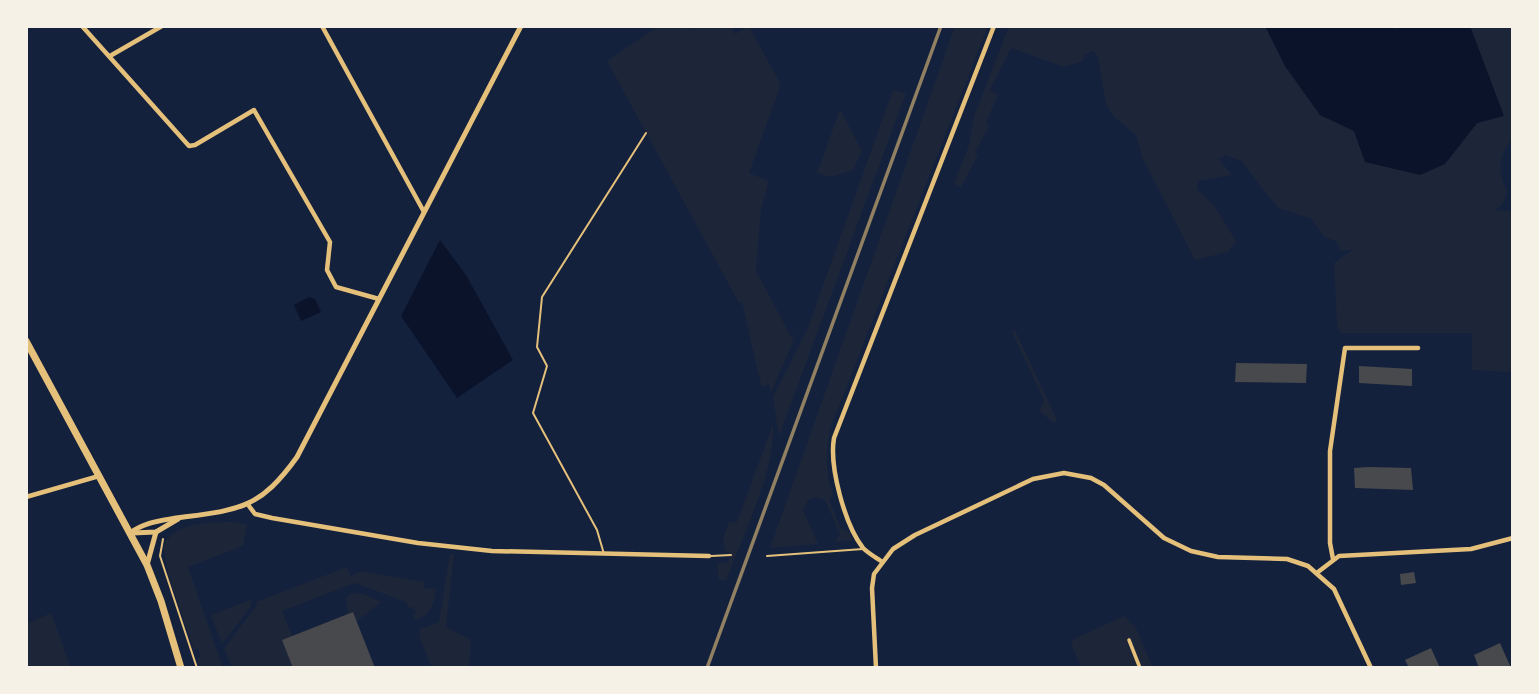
<svg xmlns="http://www.w3.org/2000/svg" width="1539" height="694" viewBox="0 0 1539 694" font-family="Merriweather,serif">
	<style>
		.green { fill: #1d2539 }
		.water { fill: #0b132b }
		.building { fill: #48494c }
		.lines { fill: none; stroke-linecap: round; stroke-linejoin: round }
		.path { stroke: #e5c07b; stroke-width: 2 }
		.service { stroke: #e5c07b; stroke-width: 2 }
		.pedestrian { stroke: #e5c07b; stroke-width: 3.5 }
		.minor { stroke: #e5c07b; stroke-width: 4.5 }
		.tertiary { stroke: #e5c07b; stroke-width: 5 }
		.primary { stroke: #e5c07b; stroke-width: 7 }
		.rail { stroke: #918062; stroke-width: 3.5 }
	</style>
	<rect width="100%" height="100%" fill="#14213d"/>
	<g class="green">
		<path d="M 658,26 L 691,26 L 693,30 L 698,26 L 731,26 L 735,34 L 749,26 L 779,81 L 780,87 L 749,173 L 769,181 L 761,209 L 756,271 L 793,340 L 807,310 L 771,392 L 769,384 L 762,387 L 759,377 L 742,302 L 739,303 L 607,61 Z"/>
		<path d="M 955,26 L 988,26 L 830,429 C 826,453 825,471 833,494 L 829,500 L 841,529 L 850,532 L 852,540 L 835,542 L 840,534 L 825,500 L 815,497 L 808,500 L 803,510 L 818,544 L 770,548 Z"/>
		<path d="M 1009,26 L 1265,26 L 1285,66 L 1320,115 L 1354,131 L 1365,161 L 1445,164 L 1477,123 L 1503,116 L 1470,26 L 1513,26 L 1513,46 L 1510,48 L 1513,47 L 1513,139 C 1497,156 1498,172 1507,191 L 1503,204 L 1495,210 L 1513,211 L 1513,372 L 1472,370 L 1472,333 L 1341,333 L 1337,325 L 1334,263 L 1352,250 L 1341,251 L 1336,241 L 1324,237 L 1312,219 L 1278,208 L 1241,161 L 1226,155 L 1219,159 L 1232,175 L 1198,181 L 1197,189 L 1214,205 L 1236,241 L 1228,252 L 1195,260 L 1142,157 L 1136,135 L 1114,117 L 1106,104 L 1098,58 L 1093,51 L 1085,54 L 1083,61 L 1064,67 L 1011,48 L 990,90 L 998,95 L 986,123 L 989,126 L 975,153 L 978,155 L 961,187 L 954,184 L 969,145 L 974,116 Z"/>
		<path d="M 893,90 L 906,93 L 779,436 L 773,397 L 807,330 Z"/>
		<path d="M 840,109 L 862,151 L 853,170 L 830,177 L 817,173 Z"/>
		<path d="M 1015,330 L 1057,420 L 1054,423 L 1039,411 L 1044,400 L 1012,332 Z"/>
		<path d="M 773,424 C 775,473 743,534 726,581 L 719,580 L 717,564 L 728,562 L 731,554 L 725,551 L 723,538 L 729,522 L 737,522 Z"/>
		<path d="M 233,522 L 247,524 L 243,546 L 188,567 L 223,668 L 199,668 L 197,659 L 201,657 L 198,649 L 194,650 L 169,577 L 163,547 C 172,522 211,522 233,522 Z"/>
		<path d="M 450,554 L 454,554 L 446,627 L 471,640 L 469,668 L 432,668 L 419,636 L 420,629 L 439,622 Z"/>
		<path d="M 347,567 L 351,576 L 361,571 L 424,582 L 424,588 L 436,589 C 434,604 431,615 416,620 L 412,615 L 416,614 L 413,607 L 409,608 L 406,602 L 355,583 L 282,611 L 292,636 L 293,668 L 232,668 L 224,648 L 257,605 L 256,602 Z"/>
		<path d="M 352,593 L 364,594 L 381,602 L 357,621 L 353,612 L 348,614 L 346,598 Z"/>
		<path d="M 252,599 L 250,608 L 222,644 L 211,615 Z"/>
		<path d="M 51,613 L 71,668 L 26,668 L 26,624 Z"/>
		<path d="M 1124,616 L 1136,628 L 1153,668 L 1082,668 L 1071,645 L 1074,639 Z"/>
	</g>
	<g class="water">
		<path d="M 1265,26 L 1386,26 L 1398,29 L 1400,26 L 1470,26 L 1504,116 L 1477,123 L 1445,164 L 1420,175 L 1365,162 L 1354,131 L 1320,115 L 1285,66 Z"/>
		<path d="M 440,240 L 466,275 L 513,360 L 457,398 L 401,316 Z"/>
		<path d="M 309,297 L 315,299 L 321,312 L 301,321 L 294,305 Z"/>
	</g>
	<g class="building">
		<path d="M 1236,363 L 1307,364 L 1306,383 L 1235,382 Z"/>
		<path d="M 1359,366 L 1412,369 L 1412,386 L 1359,383 Z"/>
		<path d="M 1369,467 L 1411,468 L 1413,490 L 1355,488 L 1354,468 Z"/>
		<path d="M 1414,572 L 1416,583 L 1401,585 L 1400,574 Z"/>
		<path d="M 353,612 L 375,668 L 293,668 L 282,640 Z"/>
		<path d="M 1500,643 L 1511,668 L 1479,668 L 1474,655 Z"/>
		<path d="M 1431,648 L 1440,668 L 1409,668 L 1405,660 Z"/>
	</g>
	<g class="lines">
		<path class="path" d="M 163,539 L 160,556 L 197,668"/>
		<g class="service">
			<path d="M 604,554 L 597,530 L 533,413 L 547,366 L 537,347 L 542,297 L 646,133"/>
			<path d="M 711,556 L 731,555"/>
			<path d="M 767,556 L 863,549"/>
		</g>
		<path class="pedestrian" d="M 1129,640 L 1140,668"/>
		<g class="minor">
			<path d="M 82,26 L 189,146 L 195,145 L 254,110 L 330,242 L 327,270 L 336,287 L 379,299"/>
			<path d="M 322,26 L 424,212"/>
			<path d="M 110,56 L 162,26"/>
			<path d="M 26,497 L 99,476"/>
			<path d="M 249,506 L 255,514 L 272,518 L 418,543 L 492,551 L 709,556"/>
			<path d="M 1333,559 L 1330,543 L 1330,451 L 1345,348 L 1418,348"/>
			<path d="M 881,561 C 875,557 868,553 863,548 C 845,525 829,467 834,438 L 994,26"/>
			<path d="M 1318,572 L 1339,556 L 1471,549 L 1513,538"/>
			<path d="M 876,668 L 872,588 L 874,574 L 893,549 L 915,535 L 1033,479 L 1064,473 L 1091,478 L 1104,485 L 1164,538 L 1191,551 L 1218,557 L 1287,559 L 1308,566 L 1334,589 L 1371,668"/>
		</g>
		<g class="tertiary">
			<path d="M 130,533 C 145,522 159,521 176,518 C 238,510 259,510 297,457 L 521,26"/>
			<path d="M 132,533 L 156,532 L 178,519"/>
			<path d="M 147,565 L 156,532"/>
		</g>
		<path class="primary" d="M 26,341 L 147,565 L 161,601 L 181,668"/>
		<path class="rail" d="M 707,668 L 941,26"/>
	</g>
	<rect width="1539" height="694" fill="none" stroke="#f6f1e7" stroke-width="56"/>
</svg>
